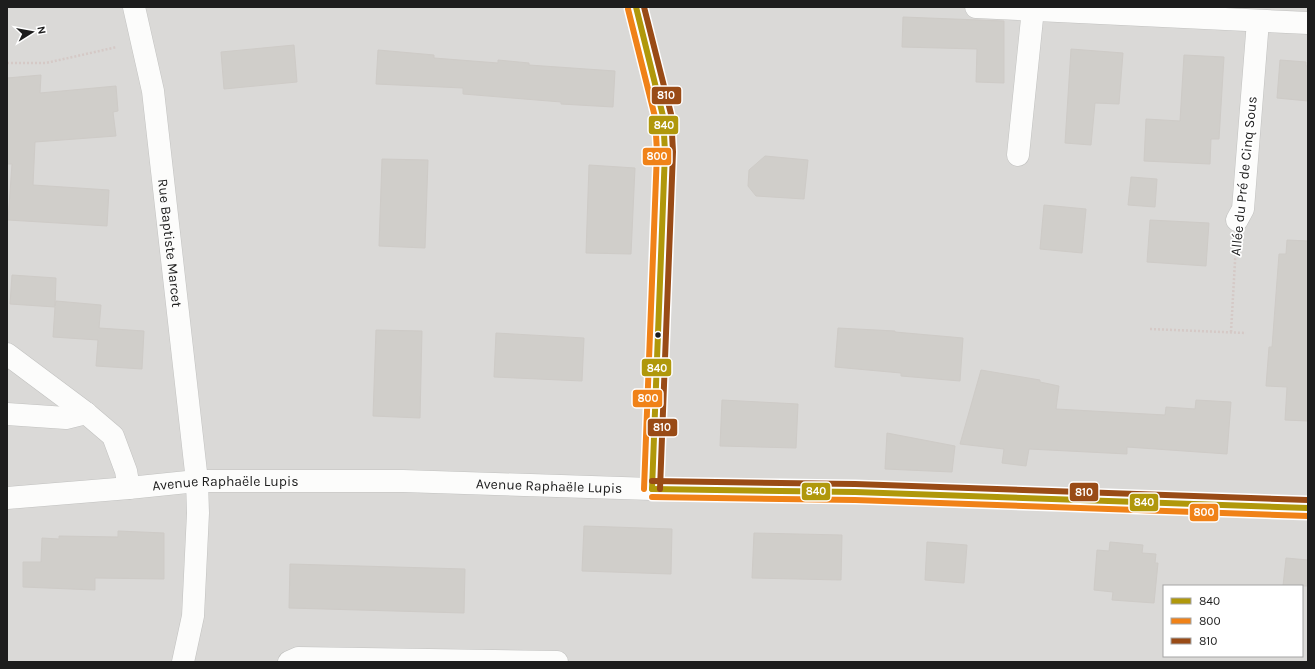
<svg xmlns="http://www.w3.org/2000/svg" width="1315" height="669" viewBox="0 0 1315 669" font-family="Karla,sans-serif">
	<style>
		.residential { fill: #dad9d7; fill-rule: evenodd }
		.building { fill: #d0ceca; stroke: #cecbc7 }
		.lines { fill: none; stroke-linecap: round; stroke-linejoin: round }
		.minor-casing { stroke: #c2c2c0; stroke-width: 23 }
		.path { stroke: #d5c9c6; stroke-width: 2.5; stroke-dasharray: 2 2; stroke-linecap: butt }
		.minor { stroke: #fcfcfb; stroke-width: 22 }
		.bus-1-casing { stroke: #fff; stroke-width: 9 }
		.bus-2-casing { stroke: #fff; stroke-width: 9 }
		.bus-3-casing { stroke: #fff; stroke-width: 9 }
		.bus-1 { stroke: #b0980b; stroke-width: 6 }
		.bus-2 { stroke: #f08218; stroke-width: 6 }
		.bus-3 { stroke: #994b16; stroke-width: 6 }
		.bus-dot { fill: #1d1d1d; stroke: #fff; stroke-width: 1.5 }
		.labels { text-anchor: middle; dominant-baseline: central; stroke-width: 3.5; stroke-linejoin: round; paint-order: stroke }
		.street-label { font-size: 14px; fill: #1d1d1d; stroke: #fff }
		.line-badge { stroke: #fff; stroke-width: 1.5 }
		.badge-label { font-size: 11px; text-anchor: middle; font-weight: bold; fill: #fff }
	</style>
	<rect width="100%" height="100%" fill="#ebeae5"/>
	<path class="residential" d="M 7,7 L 1308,7 L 1308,662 L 7,662 ZM 1164,586 L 1302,586 L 1302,656 L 1164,656 Z"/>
	<g class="building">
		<path d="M 903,17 L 1004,21 L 1004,83 L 976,82 L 977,49 L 902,47 Z"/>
		<path d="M 294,45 L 297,82 L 224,89 L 221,52 Z"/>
		<path d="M 1071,49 L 1123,53 L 1119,104 L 1095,103 L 1091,145 L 1065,143 Z"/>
		<path d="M 378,50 L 434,55 L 434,58 L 498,63 L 498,60 L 529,63 L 529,65 L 615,71 L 613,107 L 561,104 L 561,102 L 463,94 L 463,88 L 376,84 Z"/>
		<path d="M 1184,55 L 1224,57 L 1219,139 L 1211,139 L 1210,164 L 1144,161 L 1146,119 L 1180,121 Z"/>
		<path d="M 1280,60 L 1306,62 L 1306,66 L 1308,66 L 1308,101 L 1277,98 Z"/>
		<path d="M 41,75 L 40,93 L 116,86 L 118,111 L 113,112 L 116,136 L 35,142 L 33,185 L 109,190 L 107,226 L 8,220 L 12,164 L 7,164 L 7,78 Z"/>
		<path d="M 765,156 L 808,160 L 804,199 L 756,196 L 748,186 L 749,170 Z"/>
		<path d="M 382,159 L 428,160 L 425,248 L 379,246 Z"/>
		<path d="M 589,165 L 635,168 L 631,254 L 586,253 Z"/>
		<path d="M 1131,177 L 1157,179 L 1155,207 L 1128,205 Z"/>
		<path d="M 1044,205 L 1086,209 L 1082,253 L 1040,249 Z"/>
		<path d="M 1150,220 L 1209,223 L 1206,266 L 1147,262 Z"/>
		<path d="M 1287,240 L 1308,241 L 1308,421 L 1285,420 L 1287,387 L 1266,386 L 1269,347 L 1272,347 L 1279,254 L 1286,254 Z"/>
		<path d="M 12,275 L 56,278 L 55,306 L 56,301 L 101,305 L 99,328 L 144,331 L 142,369 L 96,366 L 98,340 L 53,337 L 55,307 L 10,304 Z"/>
		<path d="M 838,328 L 895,331 L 895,332 L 963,338 L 960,381 L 901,376 L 901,373 L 835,367 Z"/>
		<path d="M 376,330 L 422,331 L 420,418 L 373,416 Z"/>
		<path d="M 496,333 L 584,338 L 582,381 L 494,377 Z"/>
		<path d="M 981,370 L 1040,380 L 1040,382 L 1059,386 L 1056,409 L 1165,415 L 1166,407 L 1195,409 L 1196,400 L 1231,402 L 1227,454 L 1127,447 L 1127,454 L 1029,449 L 1026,466 L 1002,463 L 1004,449 L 960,444 Z"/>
		<path d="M 722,400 L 798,404 L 796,448 L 720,446 Z"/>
		<path d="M 887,433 L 955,446 L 952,472 L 885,469 Z"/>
		<path d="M 584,526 L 672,529 L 671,574 L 582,571 Z"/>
		<path d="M 118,531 L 164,533 L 164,579 L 95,578 L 95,590 L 23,587 L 23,562 L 41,562 L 42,538 L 59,539 L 59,536 L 118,537 Z"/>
		<path d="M 754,533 L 842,535 L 841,580 L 752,578 Z"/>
		<path d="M 927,542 L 967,545 L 964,583 L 925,580 Z"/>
		<path d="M 1110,542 L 1143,545 L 1142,553 L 1156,554 L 1155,563 L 1158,563 L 1154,603 L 1112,600 L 1113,592 L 1094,590 L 1097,550 L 1109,551 Z"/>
		<path d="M 1286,558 L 1308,560 L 1308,586 L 1283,586 Z"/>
		<path d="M 290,564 L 465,569 L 464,613 L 289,608 Z"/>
	</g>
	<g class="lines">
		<defs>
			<g id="minor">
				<path id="s1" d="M 134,7 L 153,91 L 197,481 L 198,513 L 193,616 L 183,662"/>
				<path d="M 636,7 L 663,116 L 665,152 L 652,489"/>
				<path d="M 976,7 L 1308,23"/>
				<path d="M 1018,155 L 1033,9"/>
				<path d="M 1237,220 L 1243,209 L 1258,21"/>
				<path d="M 7,354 L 86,413 L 113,436 L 126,471 L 129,488"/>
				<path d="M 7,414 L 66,418 L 86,413"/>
				<path id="s2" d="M 7,498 L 129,488 L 197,481 L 403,481 L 652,489 L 855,492 L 976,496 L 1308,508"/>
				<path d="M 289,662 L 298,658 L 557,662"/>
			</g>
		</defs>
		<use href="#minor" class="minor-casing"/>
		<g class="path">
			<path d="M 7,63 L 46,63 L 117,47"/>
			<path d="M 1150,329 L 1246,333"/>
			<path d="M 1231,332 L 1236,244"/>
		</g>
		<use href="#minor" class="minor"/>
		<defs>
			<g id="bus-1">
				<path d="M 636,7 L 663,116 L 665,152 L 652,489"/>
				<path d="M 652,489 L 855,492 L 1308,508"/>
			</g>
			<g id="bus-2">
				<path d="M 628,9 L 655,117 L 657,152 L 644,489"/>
				<path d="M 652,497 L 855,500 L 1308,516"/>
			</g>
			<g id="bus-3">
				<path d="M 644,7 L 671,114 L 673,152 L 660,489"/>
				<path d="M 652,481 L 855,484 L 1308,500"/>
			</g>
		</defs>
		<use href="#bus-1" class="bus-1-casing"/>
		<use href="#bus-2" class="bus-2-casing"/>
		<use href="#bus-3" class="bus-3-casing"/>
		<use href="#bus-1" class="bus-1"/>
		<use href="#bus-2" class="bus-2"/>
		<use href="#bus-3" class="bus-3"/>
	</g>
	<circle class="bus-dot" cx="658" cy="335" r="3.5"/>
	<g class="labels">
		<g class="street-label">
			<text transform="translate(1244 176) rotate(-84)">Allée du Pré de Cinq Sous</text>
			<text stroke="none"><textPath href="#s1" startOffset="239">Rue Baptiste Marcet</textPath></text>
			<text stroke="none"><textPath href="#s2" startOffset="219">Avenue Raphaële Lupis</textPath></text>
			<text stroke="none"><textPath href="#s2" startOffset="543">Avenue Raphaële Lupis</textPath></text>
		</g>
	</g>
	<g class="line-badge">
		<rect x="651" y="86" width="31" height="19" rx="4" fill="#994b16"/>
		<rect x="648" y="115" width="31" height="20" rx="4" fill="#b0980b"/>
		<rect x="642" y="147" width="30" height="19" rx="4" fill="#f08218"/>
		<rect x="641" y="358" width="31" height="19" rx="4" fill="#b0980b"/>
		<rect x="632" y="389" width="31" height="19" rx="4" fill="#f08218"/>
		<rect x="647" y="418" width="31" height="19" rx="4" fill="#994b16"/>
		<rect x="801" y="482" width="30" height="19" rx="4" fill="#b0980b"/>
		<rect x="1069" y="482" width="30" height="20" rx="4" fill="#994b16"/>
		<rect x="1129" y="493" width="30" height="19" rx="4" fill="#b0980b"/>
		<rect x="1189" y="503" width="30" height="19" rx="4" fill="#f08218"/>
	</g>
	<g class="badge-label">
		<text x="666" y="99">810</text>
		<text x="664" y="129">840</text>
		<text x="657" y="160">800</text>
		<text x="657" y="372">840</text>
		<text x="648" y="402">800</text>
		<text x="662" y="431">810</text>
		<text x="816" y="495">840</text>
		<text x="1084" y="496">810</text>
		<text x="1144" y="506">840</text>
		<text x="1204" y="516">800</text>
	</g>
	<rect width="1315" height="669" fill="none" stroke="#1d1d1d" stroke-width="16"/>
	<rect x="1163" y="585" width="140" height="72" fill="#ffffff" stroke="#a5a5a5"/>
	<rect x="1171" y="598" width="20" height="6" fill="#b0980b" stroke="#a5a5a5"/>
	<text x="1199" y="605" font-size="12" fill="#1d1d1d">840</text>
	<rect x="1171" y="618" width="20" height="6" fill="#f08218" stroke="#a5a5a5"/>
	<text x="1199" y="625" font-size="12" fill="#1d1d1d">800</text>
	<rect x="1171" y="638" width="20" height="6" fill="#994b16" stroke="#a5a5a5"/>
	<text x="1199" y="645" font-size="12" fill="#1d1d1d">810</text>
	<g transform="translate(32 32) rotate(79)" stroke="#ffffff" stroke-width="3" paint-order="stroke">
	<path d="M0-3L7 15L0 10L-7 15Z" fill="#1d1d1d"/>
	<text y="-6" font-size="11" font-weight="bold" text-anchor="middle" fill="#1d1d1d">N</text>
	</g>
</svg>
